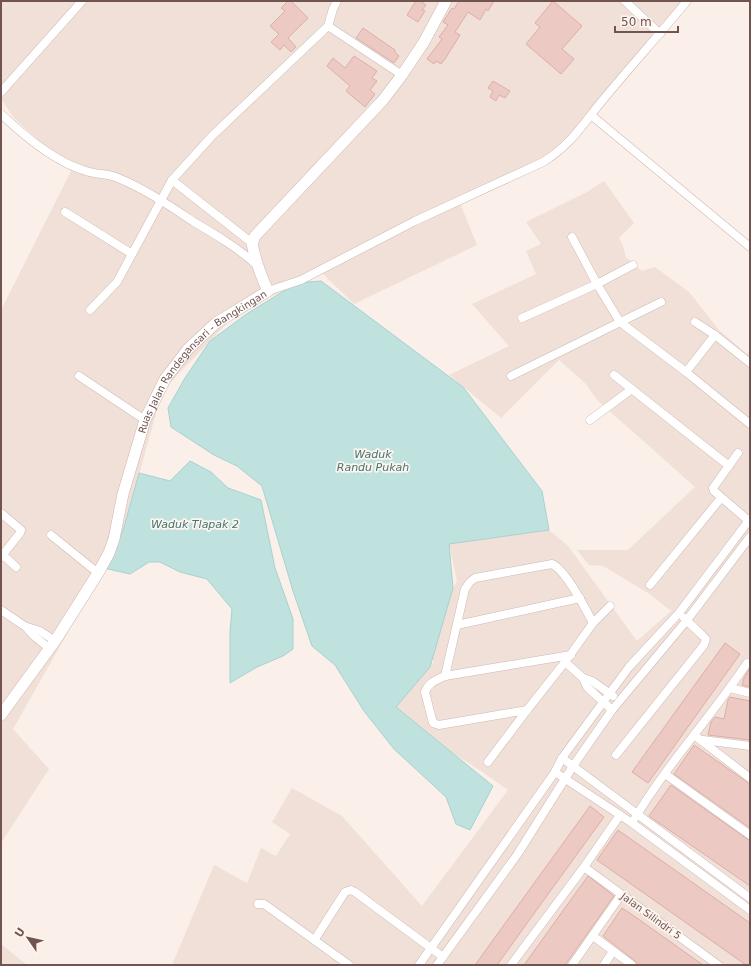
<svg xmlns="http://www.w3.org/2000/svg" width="751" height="966" viewBox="0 0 751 966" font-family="'DejaVu Sans',sans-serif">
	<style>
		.residential { fill: #f1e0d8 }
		.water { fill: #bfe2df; stroke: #a6d2cf }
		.building { fill: #eccac3; stroke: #ddaea5 }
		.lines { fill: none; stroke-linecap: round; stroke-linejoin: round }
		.minor-casing { stroke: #cdb8b3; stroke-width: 9 }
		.secondary-casing { stroke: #cfb7b0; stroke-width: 12 }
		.minor { stroke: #fff; stroke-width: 8 }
		.secondary { stroke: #fff; stroke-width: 11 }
		.labels { text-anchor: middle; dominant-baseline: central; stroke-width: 3.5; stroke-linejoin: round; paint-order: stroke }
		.street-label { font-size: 10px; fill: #71534f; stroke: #fdf4ef }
		.water-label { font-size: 11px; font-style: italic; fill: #457572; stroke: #fdf4ef }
	</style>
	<rect width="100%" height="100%" fill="#faefe9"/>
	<g class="residential">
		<path d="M 1,1 L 682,1 L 551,159 L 460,203 L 477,245 L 354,304 L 321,272 L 236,314 L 162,391 L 122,537 L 13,729 L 49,769 L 1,843 L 1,310 L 71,171 L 14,118 L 1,99 Z"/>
		<path d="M 604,181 L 634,223 L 619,238 L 623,246 L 626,257 L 642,271 L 655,267 L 689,292 L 719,330 L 747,354 L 750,351 L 750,965 L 172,965 L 214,865 L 247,883 L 261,848 L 276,856 L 290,834 L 272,822 L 292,788 L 342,816 L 422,906 L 508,790 L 481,771 L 420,732 L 396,707 L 434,662 L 420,648 L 457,581 L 449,544 L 549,530 L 568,546 L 637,641 L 671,611 L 648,593 L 603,566 L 589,565 L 577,550 L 628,550 L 695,487 L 597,400 L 586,384 L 559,360 L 501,418 L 449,375 L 509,346 L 472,304 L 536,274 L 526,251 L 541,244 L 526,222 L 587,192 Z"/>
		<path d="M 1,944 L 27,965 L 1,965 Z"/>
	</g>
	<g class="water">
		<path d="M 321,281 L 463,387 L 542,491 L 549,530 L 449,544 L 453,588 L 430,667 L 396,707 L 493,786 L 470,830 L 456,824 L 446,797 L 394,749 L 364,711 L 335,665 L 312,646 L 293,591 L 262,486 L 237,466 L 214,455 L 171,427 L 168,408 L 185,378 L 210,341 L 248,313 L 297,283 Z"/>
		<path d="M 190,461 L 211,472 L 228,488 L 261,500 L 275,568 L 293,619 L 293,649 L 283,656 L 257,667 L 230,683 L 230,632 L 232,609 L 207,579 L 180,572 L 160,562 L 149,562 L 130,574 L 104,568 L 123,531 L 139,473 L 170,481 Z"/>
	</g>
	<g class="building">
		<path d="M 288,1 L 291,1 L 308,18 L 288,38 L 296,47 L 291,52 L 284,45 L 280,50 L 271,42 L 279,34 L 270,26 L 285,11 L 281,8 Z"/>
		<path d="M 416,1 L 420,1 L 426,5 L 422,10 L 425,11 L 418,22 L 407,15 Z"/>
		<path d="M 459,1 L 494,1 L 488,11 L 486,9 L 480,20 L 468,12 L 455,32 L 460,35 L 445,59 L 441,64 L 436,61 L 434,64 L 427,59 L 442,39 L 439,37 L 448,25 L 443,22 L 452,8 L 454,9 Z"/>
		<path d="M 553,1 L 582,26 L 562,49 L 574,59 L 561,74 L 526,44 L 540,27 L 535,23 Z"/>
		<path d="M 363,28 L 395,50 L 395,52 L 399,56 L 394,63 L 356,38 Z"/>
		<path d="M 354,56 L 377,71 L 372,78 L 377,81 L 370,90 L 375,94 L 365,107 L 346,91 L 350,86 L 327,66 L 333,58 L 345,68 Z"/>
		<path d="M 493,81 L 510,91 L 505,98 L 499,95 L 496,101 L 490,97 L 493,91 L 488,88 Z"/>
		<path d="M 725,643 L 740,654 L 648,783 L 632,772 Z"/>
		<path d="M 750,668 L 750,687 L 742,685 L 744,678 Z"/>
		<path d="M 730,697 L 750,701 L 750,740 L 708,735 L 711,722 L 715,717 L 724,719 L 728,700 Z"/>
		<path d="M 694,745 L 750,784 L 750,828 L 674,774 Z"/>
		<path d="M 671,785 L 747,839 L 750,840 L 750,886 L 649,816 Z"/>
		<path d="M 590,806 L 604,817 L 538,908 L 497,965 L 475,965 Z"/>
		<path d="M 618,830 L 750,923 L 750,965 L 746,965 L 597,860 Z"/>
		<path d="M 588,876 L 614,896 L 565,965 L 524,965 Z"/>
		<path d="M 622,908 L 634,916 L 703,965 L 637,965 L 635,961 L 603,936 Z"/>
	</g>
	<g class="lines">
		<defs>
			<g id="minor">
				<path d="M 625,1 L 660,34"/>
				<path d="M 328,26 L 402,75"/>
				<path d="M 1,92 L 82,1"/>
				<path d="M 1,114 C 23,135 57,163 86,171 C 97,175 108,173 118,178 C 145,189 170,206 194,222 C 216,235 238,248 257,265"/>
				<path d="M 591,115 L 750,247"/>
				<path d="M 172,180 L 252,243"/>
				<path d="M 65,212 L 132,254"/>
				<path d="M 572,237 L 597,284 L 620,322 L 686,372 L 750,424"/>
				<path d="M 268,291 L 301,280 L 415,221 L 543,162 C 571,145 582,125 602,101 C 630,67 659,35 687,1"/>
				<path d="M 90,310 L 117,282 L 172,180 L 212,136 L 328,26 L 333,9 L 337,1"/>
				<path d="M 522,318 L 597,284 L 633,265"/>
				<path d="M 695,322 L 715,335 L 750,363"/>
				<path d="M 686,372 L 715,335"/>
				<path d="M 614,375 L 729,466"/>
				<path d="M 79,376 L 145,420"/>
				<path d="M 511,376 L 661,302"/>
				<path d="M 590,420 L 632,389"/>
				<path d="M 738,453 L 713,488 L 714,491 L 750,522"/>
				<path d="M 1,513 L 21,530 L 20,533 L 1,557"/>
				<path d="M 51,535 L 98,573"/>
				<path d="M 3,555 L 16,567"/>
				<path d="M 650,585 L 721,498"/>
				<path d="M 1,610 L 26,627 L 34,636 L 49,648"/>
				<path d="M 457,625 L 580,598"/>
				<path d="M 27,627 L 40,631 L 55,641"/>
				<path d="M 568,658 L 593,623 L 610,606"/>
				<path d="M 445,676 L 465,589 L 470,582 L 475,578 L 552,564 C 566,570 585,608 593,623"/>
				<path d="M 583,678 L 592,681 L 613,696"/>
				<path d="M 730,688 L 750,693"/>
				<path d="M 527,710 L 439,725 L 433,723 L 425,692 C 429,682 436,680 445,676 L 571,655"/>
				<path d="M 694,735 L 750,778"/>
				<path d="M 703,740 L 750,746"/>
				<path d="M 616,755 L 704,645 L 706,639 L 703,636 L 684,618"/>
				<path d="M 562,758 L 750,898"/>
				<path d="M 488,762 L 527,710 L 565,662 L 583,678 L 587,687 L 612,710"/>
				<path d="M 555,772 L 632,823 L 750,910"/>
				<path d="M 665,774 L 750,835"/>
				<path d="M 635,818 C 668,763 712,716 747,663"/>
				<path d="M 584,867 L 718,965"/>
				<path d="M 258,904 L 264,904 L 349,965"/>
				<path d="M 593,936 L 632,965"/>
				<path d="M 315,939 L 345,892 L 351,890 L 355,892 L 443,957"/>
				<path d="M 419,965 L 555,772 L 562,758 L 629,667 L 679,613 L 750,519"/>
				<path d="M 437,965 L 517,855 L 573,766 L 612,710 L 687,620 L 750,537"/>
				<path d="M 511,965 L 584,867 L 620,815"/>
				<path d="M 572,965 L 621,895"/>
				<path d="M 604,965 L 613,951"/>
			</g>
			<g id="secondary">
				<path id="s1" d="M 1,715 L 55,641 L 98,573 L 109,553 L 114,539 L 123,494 L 145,420 L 165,379 L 188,349 L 216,323 L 268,291 C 261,276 255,260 252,243 L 255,236 L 383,100 L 402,75 L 424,42 L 446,1"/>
			</g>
		</defs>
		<use href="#minor" class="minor-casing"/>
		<use href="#secondary" class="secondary-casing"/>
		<use href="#minor" class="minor"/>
		<use href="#secondary" class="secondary"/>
	</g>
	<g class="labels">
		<g class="street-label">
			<text stroke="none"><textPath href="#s1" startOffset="416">Ruas Jalan Randegansari - Bangkingan</textPath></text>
			<text transform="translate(651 916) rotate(36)">Jalan Silindri 5</text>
		</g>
		<g class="water-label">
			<text x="373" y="454">Waduk<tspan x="373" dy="13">Randu Pukah</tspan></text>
			<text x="195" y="524">Waduk Tlapak 2</text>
		</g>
	</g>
	<rect width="751" height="966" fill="none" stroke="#71534f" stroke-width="4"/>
	<g transform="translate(28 938) rotate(304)" stroke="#fdf4ef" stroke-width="3" paint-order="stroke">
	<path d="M0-3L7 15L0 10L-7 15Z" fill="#71534f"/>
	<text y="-6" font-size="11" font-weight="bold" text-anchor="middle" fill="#71534f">U</text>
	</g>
	<path d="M615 26v6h63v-6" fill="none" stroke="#71534f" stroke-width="2"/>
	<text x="621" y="26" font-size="12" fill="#71534f" stroke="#fdf4ef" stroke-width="3" paint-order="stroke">50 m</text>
</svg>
